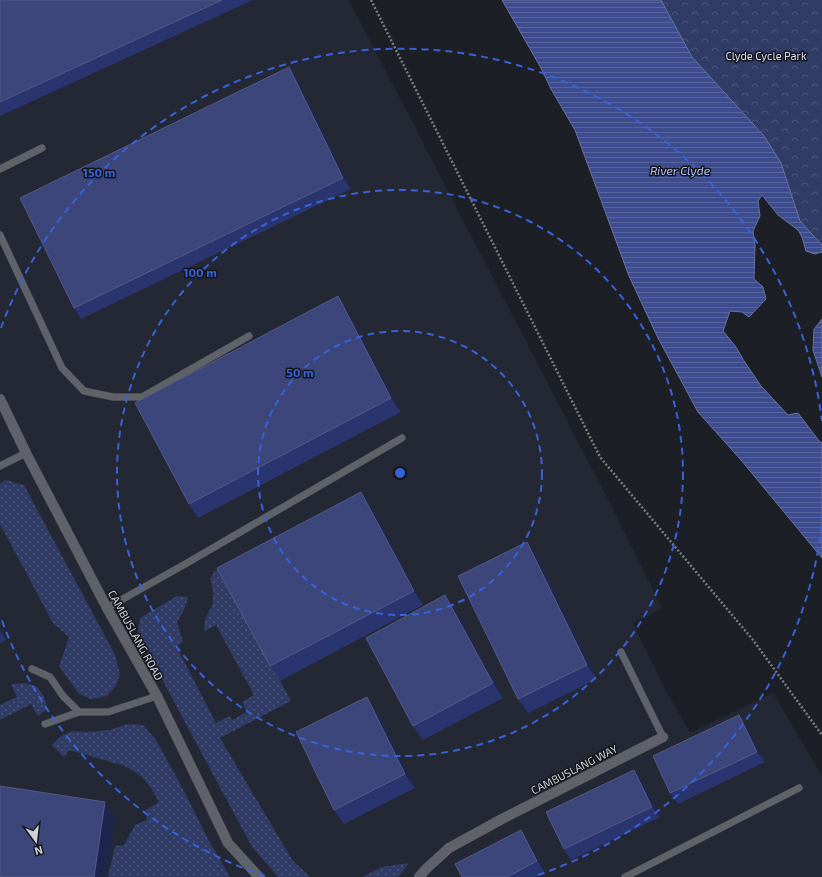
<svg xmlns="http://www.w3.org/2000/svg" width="822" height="877" viewBox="0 0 822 877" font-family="'Exo 2',sans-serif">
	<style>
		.built { fill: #242734 }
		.grass { fill: url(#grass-dots) }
		.park { fill: url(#park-crowns) }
		.water { fill: url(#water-rules); stroke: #6974a4 }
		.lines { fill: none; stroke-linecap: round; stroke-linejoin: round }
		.lane-casing { stroke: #37393f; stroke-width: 8 }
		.street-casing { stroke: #37393f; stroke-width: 11 }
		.path { stroke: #7b7d83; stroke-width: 2.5; stroke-dasharray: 2 2; stroke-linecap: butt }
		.lane { stroke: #60626a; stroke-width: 7 }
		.street { stroke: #60626a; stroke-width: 10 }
		.wall { fill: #2a356f }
		.shaded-wall { fill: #1e254d }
		.building { fill: #3c467a; stroke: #535b88 }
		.ring { fill: none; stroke: #3862d8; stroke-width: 2; stroke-dasharray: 7 5 }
		.labels { text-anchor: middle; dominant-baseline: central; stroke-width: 3; stroke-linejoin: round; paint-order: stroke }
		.park-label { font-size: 11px; fill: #d8def2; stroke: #14161c }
		.street-label { font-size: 11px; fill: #d0d1d6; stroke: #14161c }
		.water-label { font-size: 12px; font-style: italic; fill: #b0c1fb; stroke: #14161c }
		.centre { fill: #3862d8; stroke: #14161c; stroke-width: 2 }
		.ring-label { font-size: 12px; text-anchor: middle; font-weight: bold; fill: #3862d8; stroke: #14161c; stroke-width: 3; stroke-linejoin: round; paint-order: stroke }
	</style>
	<defs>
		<pattern id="grass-dots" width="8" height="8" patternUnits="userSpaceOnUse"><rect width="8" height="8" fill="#303b66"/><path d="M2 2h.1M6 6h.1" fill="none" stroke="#4d567b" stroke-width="1.8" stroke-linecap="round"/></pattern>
		<pattern id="park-crowns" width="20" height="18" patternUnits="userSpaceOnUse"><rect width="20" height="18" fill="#303b66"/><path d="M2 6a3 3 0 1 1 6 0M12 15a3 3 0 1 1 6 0" fill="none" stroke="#4d567b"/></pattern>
		<pattern id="water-rules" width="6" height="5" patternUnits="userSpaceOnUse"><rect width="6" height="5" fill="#3d4c8e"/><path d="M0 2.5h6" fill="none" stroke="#58659d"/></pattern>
	</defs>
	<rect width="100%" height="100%" fill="#1d1f26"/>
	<path class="built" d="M 0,0 L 349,0 L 613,509 L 662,608 L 633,623 L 667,692 L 690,733 L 773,693 L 822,776 L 822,877 L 0,877 Z"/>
	<g class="grass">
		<path d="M 6,480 L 24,485 L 115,655 L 120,674 L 116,686 L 107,696 L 91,699 L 79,694 L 59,666 L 69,637 L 53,623 L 0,524 L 0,484 Z"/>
		<path d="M 239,558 L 227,582 L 291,701 L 220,738 L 293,861 L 310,877 L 278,877 L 252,847 L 142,642 L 138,631 L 140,618 L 177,596 L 188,597 L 184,610 L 177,622 L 183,642 L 176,646 L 216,723 L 229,716 L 232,720 L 247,712 L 242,702 L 254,695 L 216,625 L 204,631 L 205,620 L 213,603 L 213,591 L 210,579 L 215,571 Z"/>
		<path d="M 24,683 L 36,686 L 44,696 L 47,709 L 38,716 L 31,704 L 0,720 L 0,705 L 17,697 L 11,684 Z"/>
		<path d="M 127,724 L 143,725 L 156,740 L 183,789 L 208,839 L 230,877 L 108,877 L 115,846 L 124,845 L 135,825 L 147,820 L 146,810 L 159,802 L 151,788 L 141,776 L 125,766 L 69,750 L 64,757 L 52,745 L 61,736 L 73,731 L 88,732 L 110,730 Z"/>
		<path d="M 409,863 L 398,877 L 363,877 L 381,867 Z"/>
	</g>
	<path class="park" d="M 661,0 L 822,0 L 822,245 L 800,221 L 781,163 L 764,136 L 692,57 Z"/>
	<g class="water">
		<path d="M 502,0 L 661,0 L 692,57 L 764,136 L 781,163 L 800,221 L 822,245 L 822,253 L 821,252 L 815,254 L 806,251 L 802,237 L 798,230 L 778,215 L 762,195 L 758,201 L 760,216 L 753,231 L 755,245 L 754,279 L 763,287 L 766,299 L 749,317 L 742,312 L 730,311 L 723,331 L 736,347 L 744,361 L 761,386 L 788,415 L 798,413 L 819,441 L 822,443 L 822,558 L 741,460 L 698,412 L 658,338 L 629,276 L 575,130 L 551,89 L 541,68 Z"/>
		<path d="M 822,319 L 822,377 L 813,350 L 814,329 Z"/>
	</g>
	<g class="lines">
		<defs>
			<g id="lane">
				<path d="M 0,169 L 42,148"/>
				<path d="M 0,235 L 62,368 L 84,391 L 113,397 L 142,397 L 249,336"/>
				<path d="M 0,466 L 26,453"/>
				<path d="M 107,608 L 187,563 L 402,438"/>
				<path d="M 621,652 L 663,737"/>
				<path d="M 32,669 L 50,677 L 63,696 L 79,712 L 108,712 L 157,696"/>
				<path d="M 45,724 L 79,712"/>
				<path d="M 625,877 L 799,788"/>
			</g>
			<g id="street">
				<path d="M 0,399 L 26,453 L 107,608 L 157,696 L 228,843 L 259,877"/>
				<path d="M 419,877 L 426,869 L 449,848 L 502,819 L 663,737"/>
			</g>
		</defs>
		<use href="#lane" class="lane-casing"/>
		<use href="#street" class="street-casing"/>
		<path class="path" d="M 371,0 L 600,457 L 753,640 L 822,735"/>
		<use href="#lane" class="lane"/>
		<use href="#street" class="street"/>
	</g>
	<g class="wall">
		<path d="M 0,0 L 253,0 L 0,116 Z"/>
		<path d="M 297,78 L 351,189 L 81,319 L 74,308 Z"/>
		<path d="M 338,296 L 348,311 L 401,412 L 198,518 L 189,504 Z"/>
		<path d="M 371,506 L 423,605 L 280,681 L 270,666 Z"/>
		<path d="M 537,556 L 597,679 L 528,713 L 518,699 Z"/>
		<path d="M 455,609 L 503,698 L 423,740 L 413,726 Z"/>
		<path d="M 0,628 L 6,640 L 0,643 Z"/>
		<path d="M 377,711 L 415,788 L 344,824 L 334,810 Z"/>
		<path d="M 739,715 L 747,726 L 765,762 L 678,804 L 670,793 Z"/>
		<path d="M 642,781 L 660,817 L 571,860 L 564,849 Z"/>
		<path d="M 521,830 L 529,841 L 545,872 L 536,877 L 462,877 Z"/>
	</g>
	<g class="shaded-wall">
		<path d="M 289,67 L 297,78 L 351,189 L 343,178 Z"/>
		<path d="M 338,296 L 348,311 L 401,412 L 391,398 Z"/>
		<path d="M 361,492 L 371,506 L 423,605 L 414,591 Z"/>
		<path d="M 527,542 L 537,556 L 597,679 L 587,665 Z"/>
		<path d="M 445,595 L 455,609 L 503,698 L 493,683 Z"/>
		<path d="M 0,628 L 6,640 L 0,631 Z"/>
		<path d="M 367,697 L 377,711 L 415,788 L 405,774 Z"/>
		<path d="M 739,715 L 747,726 L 765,762 L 757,752 Z"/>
		<path d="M 634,770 L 642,781 L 660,817 L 652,807 Z"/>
		<path d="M 105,802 L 115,816 L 106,877 L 94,877 Z"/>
		<path d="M 521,830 L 529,841 L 545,872 L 537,861 Z"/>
	</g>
	<g class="building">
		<path d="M 0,0 L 222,0 L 0,102 Z"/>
		<path d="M 289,67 L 343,178 L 74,308 L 20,198 Z"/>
		<path d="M 338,296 L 391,398 L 189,504 L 135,403 Z"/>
		<path d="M 361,492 L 414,591 L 270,666 L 217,568 Z"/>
		<path d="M 527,542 L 587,665 L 518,699 L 458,576 Z"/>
		<path d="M 445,595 L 493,683 L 413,726 L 366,638 Z"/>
		<path d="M 367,697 L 405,774 L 334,810 L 296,732 Z"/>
		<path d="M 739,715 L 757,752 L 670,793 L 653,756 Z"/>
		<path d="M 634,770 L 652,807 L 564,849 L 546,812 Z"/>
		<path d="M 0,786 L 105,802 L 94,877 L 0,877 Z"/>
		<path d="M 521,830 L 537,861 L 507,877 L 462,877 L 455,864 Z"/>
	</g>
	<g class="ring">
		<circle cx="400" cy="473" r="142"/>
		<circle cx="400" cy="473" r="283"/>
		<path d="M822 525A425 425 0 0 1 535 876M265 876A425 425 0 0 1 1 618M1 328A425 425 0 0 1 822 421"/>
	</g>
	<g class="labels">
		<g class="park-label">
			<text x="766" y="55">Clyde Cycle Park</text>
		</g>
		<g class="street-label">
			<text transform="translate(136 635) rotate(61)">CAMBUSLANG ROAD</text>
			<text transform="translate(574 769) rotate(-27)">CAMBUSLANG WAY</text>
		</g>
		<g class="water-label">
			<text x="680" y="170">River Clyde</text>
		</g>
	</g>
	<circle cx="400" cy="473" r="6" class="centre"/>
	<g class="ring-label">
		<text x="99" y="177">150 m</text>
		<text x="200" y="277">100 m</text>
		<text x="300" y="377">50 m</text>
	</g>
	<g transform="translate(36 841) rotate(165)" stroke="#14161c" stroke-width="3" paint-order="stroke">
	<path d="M0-3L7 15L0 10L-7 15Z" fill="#d0d1d6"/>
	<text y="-6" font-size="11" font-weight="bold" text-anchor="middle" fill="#d0d1d6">N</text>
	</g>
</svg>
